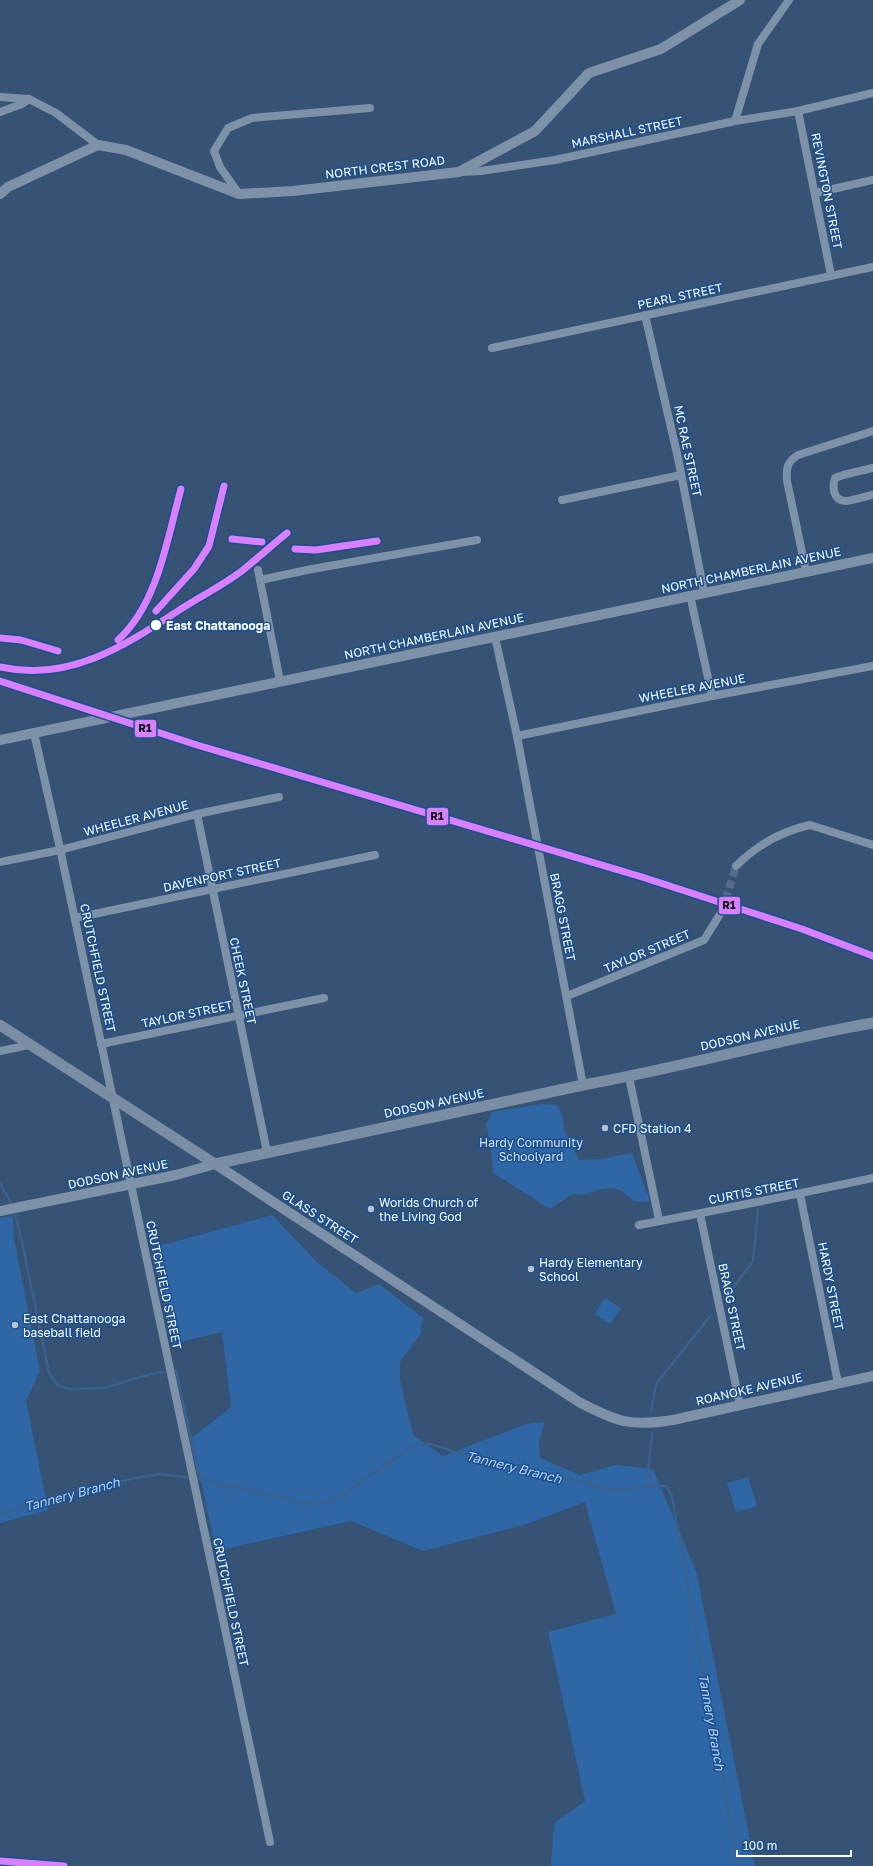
<svg xmlns="http://www.w3.org/2000/svg" width="873" height="1866" viewBox="0 0 873 1866" font-family="'Golos Text',sans-serif">
	<style>
		.green { fill: #2f66a5 }
		.lines { fill: none; stroke-linecap: round; stroke-linejoin: round }
		.stream { stroke: #3b618d; stroke-width: 2.5 }
		.minor-tunnel { stroke: #546c89; stroke-width: 8; stroke-dasharray: 8 4; stroke-linecap: butt }
		.minor { stroke: #7d92a8; stroke-width: 8 }
		.tertiary { stroke: #7d92a8; stroke-width: 10 }
		.secondary { stroke: #798da4; stroke-width: 11 }
		.rail-1-casing { stroke: #1b4f8f; stroke-width: 10 }
		.rail-1 { stroke: #d880ff; stroke-width: 7 }
		.stop-dot { fill: #fff; stroke: #1b4f8f; stroke-width: 1.5 }
		.poi-dot { fill: #b9c2ce; stroke: #1b4f8f; stroke-width: 1.5 }
		.labels { text-anchor: middle; dominant-baseline: central; stroke-width: 3; stroke-linejoin: round; paint-order: stroke }
		.street-label { font-size: 12px; fill: #fff; stroke: #1b4f8f }
		.stop-label { font-size: 12px; font-weight: bold; fill: #fff; stroke: #1b4f8f; text-anchor: start }
		.poi-label { font-size: 12px; fill: #fff; stroke: #1b4f8f; text-anchor: start }
		.park-label { font-size: 12px; fill: #cfe3fa; stroke: #1b4f8f }
		.water-label { font-size: 13px; font-style: italic; fill: #b5d3f5; stroke: #1b4f8f }
		.line-badge { stroke: #1b4f8f; stroke-width: 1.5 }
		.pale-badge-label { font-size: 11px; text-anchor: middle; font-weight: bold; fill: #111 }
	</style>
	<rect width="100%" height="100%" fill="#365274"/>
	<g class="green">
		<path d="M 541,1104 L 557,1105 L 562,1115 L 565,1132 L 579,1160 L 600,1159 L 632,1153 L 650,1201 C 628,1206 630,1192 616,1189 C 600,1185 587,1198 572,1194 L 550,1209 L 493,1173 L 491,1146 L 486,1125 L 492,1112 Z"/>
		<path d="M 272,1215 L 317,1262 L 356,1293 L 379,1284 L 423,1318 L 421,1333 L 400,1362 L 400,1380 L 413,1435 L 443,1456 L 526,1424 L 545,1422 L 539,1441 L 540,1458 L 580,1475 L 616,1465 L 653,1469 L 696,1571 L 755,1866 L 551,1866 L 554,1823 L 585,1801 L 548,1632 L 616,1614 L 585,1502 L 524,1525 L 423,1551 L 351,1521 L 216,1551 L 192,1438 L 231,1407 L 222,1332 L 173,1344 L 152,1248 Z"/>
		<path d="M 13,1216 L 14,1238 L 40,1371 L 26,1401 L 48,1510 L 0,1523 L 0,1218 Z"/>
		<path d="M 605,1298 L 621,1308 L 610,1324 L 595,1314 Z"/>
		<path d="M 748,1477 L 757,1506 L 736,1512 L 727,1483 Z"/>
	</g>
	<g class="lines">
		<g class="stream">
			<path d="M 0,1183 L 12,1205"/>
			<path d="M 14,1210 L 22,1242 L 49,1373 L 57,1385 L 69,1389 L 104,1388 L 151,1374 L 176,1370 L 200,1481"/>
			<path d="M 725,1299 L 753,1261 L 758,1209"/>
			<path d="M 651,1412 L 656,1384 L 711,1315"/>
			<path d="M 651,1486 L 648,1472 L 652,1433"/>
			<path d="M 0,1514 L 89,1487 L 158,1474 L 194,1478 L 316,1505 L 339,1497 L 416,1444 L 431,1444 L 493,1464 L 584,1482 L 614,1491 L 651,1486 L 666,1486 L 672,1496 L 738,1866"/>
		</g>
		<path class="minor-tunnel" d="M 722,911 L 736,866"/>
		<g class="minor">
			<path d="M 0,97 L 29,99 L 56,113 L 98,145"/>
			<path d="M 798,111 L 831,275"/>
			<path d="M 0,112 L 22,104 L 29,99"/>
			<path d="M 735,121 L 758,44 L 789,0"/>
			<path d="M 460,172 L 481,171 L 555,160 L 735,121 L 798,111 L 873,93"/>
			<path d="M 815,193 L 873,180"/>
			<path d="M 239,194 L 220,167 L 214,151 L 228,128 L 252,118 L 370,108"/>
			<path d="M 645,315 L 678,458 L 704,592"/>
			<path d="M 492,348 L 873,267"/>
			<path d="M 873,468 L 843,475 L 835,478 C 832,487 833,500 845,501 C 853,501 865,496 873,495"/>
			<path d="M 562,500 L 681,475"/>
			<path d="M 258,570 L 280,681"/>
			<path d="M 806,571 L 787,481 C 786,468 787,462 798,455 L 873,431"/>
			<path d="M 260,580 L 312,569 L 477,540"/>
			<path d="M 690,595 L 712,696"/>
			<path d="M 495,637 L 517,736 L 583,1085"/>
			<path d="M 34,733 L 59,844 L 270,1842"/>
			<path d="M 517,736 L 712,696 L 873,666"/>
			<path d="M 197,814 L 267,1152"/>
			<path d="M 0,862 L 60,850 L 197,814 L 279,797"/>
			<path d="M 736,866 C 756,846 782,831 810,825 L 873,845"/>
			<path d="M 75,918 L 375,855"/>
			<path d="M 567,996 L 704,940 L 722,911"/>
			<path d="M 101,1044 L 324,998"/>
			<path d="M 0,1051 L 29,1045"/>
			<path d="M 629,1077 L 659,1220"/>
			<path d="M 800,1194 L 838,1383"/>
			<path d="M 700,1214 L 740,1405"/>
			<path d="M 639,1225 C 717,1210 795,1195 873,1178"/>
		</g>
		<g class="tertiary">
			<path d="M 0,194 L 8,187 L 98,145 L 126,150 L 239,194 L 293,191 L 459,172 L 535,131 L 589,73 L 661,49 L 740,0"/>
			<path d="M 0,740 L 873,558"/>
			<path d="M 0,1211 L 176,1175 L 215,1164 L 579,1402 C 617,1422 630,1427 673,1420 L 873,1376"/>
		</g>
		<path class="secondary" d="M 0,1025 L 215,1164 L 583,1085 C 680,1068 776,1040 873,1023"/>
		<defs>
			<g id="rail-1">
				<path d="M 232,539 L 262,542"/>
				<path d="M 295,549 L 316,550 L 377,541"/>
				<path d="M 156,611 L 194,569 L 209,546 L 224,486"/>
				<path d="M 0,638 L 21,640 L 58,651"/>
				<path d="M 118,640 C 158,604 167,539 181,489"/>
				<path d="M 0,667 C 71,683 127,644 184,607 C 203,595 225,584 243,570 C 258,558 272,545 287,533"/>
				<path d="M 0,681 L 197,745 L 642,877 L 802,929 L 873,956"/>
				<path d="M 0,1861 L 64,1866"/>
			</g>
		</defs>
		<use href="#rail-1" class="rail-1-casing"/>
		<use href="#rail-1" class="rail-1"/>
	</g>
	<circle class="stop-dot" cx="156" cy="625" r="6"/>
	<g class="poi-dot">
		<circle cx="605" cy="1128" r="4"/>
		<circle cx="371" cy="1209" r="4"/>
		<circle cx="531" cy="1269" r="4"/>
		<circle cx="15" cy="1325" r="4"/>
	</g>
	<g class="labels">
		<g class="street-label">
			<text transform="translate(627 132) rotate(-12)">MARSHALL STREET</text>
			<text transform="translate(385 167) rotate(-7)">NORTH CREST ROAD</text>
			<text transform="translate(827 191) rotate(79)">REVINGTON STREET</text>
			<text transform="translate(680 296) rotate(-12)">PEARL STREET</text>
			<text transform="translate(688 451) rotate(78)">MC RAE STREET</text>
			<text transform="translate(751 570) rotate(-12)">NORTH CHAMBERLAIN AVENUE</text>
			<text transform="translate(434 636) rotate(-12)">NORTH CHAMBERLAIN AVENUE</text>
			<text transform="translate(692 688) rotate(-11)">WHEELER AVENUE</text>
			<text transform="translate(136 818) rotate(-15)">WHEELER AVENUE</text>
			<text transform="translate(222 875) rotate(-12)">DAVENPORT STREET</text>
			<text transform="translate(563 917) rotate(79)">BRAGG STREET</text>
			<text transform="translate(647 951) rotate(-23)">TAYLOR STREET</text>
			<text transform="translate(98 968) rotate(78)">CRUTCHFIELD STREET</text>
			<text transform="translate(243 981) rotate(78)">CHEEK STREET</text>
			<text transform="translate(187 1014) rotate(-12)">TAYLOR STREET</text>
			<text transform="translate(750 1035) rotate(-13)">DODSON AVENUE</text>
			<text transform="translate(434 1103) rotate(-12)">DODSON AVENUE</text>
			<text transform="translate(118 1174) rotate(-12)">DODSON AVENUE</text>
			<text transform="translate(754 1191) rotate(-11)">CURTIS STREET</text>
			<text transform="translate(320 1217) rotate(33)">GLASS STREET</text>
			<text transform="translate(164 1285) rotate(78)">CRUTCHFIELD STREET</text>
			<text transform="translate(831 1286) rotate(79)">HARDY STREET</text>
			<text transform="translate(732 1307) rotate(78)">BRAGG STREET</text>
			<text transform="translate(749 1389) rotate(-13)">ROANOKE AVENUE</text>
			<text transform="translate(231 1602) rotate(78)">CRUTCHFIELD STREET</text>
		</g>
		<g class="stop-label">
			<text x="166" y="625">East Chattanooga</text>
		</g>
		<g class="poi-label">
			<text x="613" y="1128">CFD Station 4</text>
			<text x="379" y="1202">Worlds Church of<tspan x="379" dy="14">the Living God</tspan></text>
			<text x="539" y="1262">Hardy Elementary<tspan x="539" dy="14">School</tspan></text>
			<text x="23" y="1318">East Chattanooga<tspan x="23" dy="14">baseball field</tspan></text>
		</g>
		<g class="park-label">
			<text x="531" y="1142">Hardy Community<tspan x="531" dy="14">Schoolyard</tspan></text>
		</g>
		<g class="water-label">
			<text transform="translate(514 1467) rotate(14)">Tannery Branch</text>
			<text transform="translate(72 1494) rotate(-15)">Tannery Branch</text>
			<text transform="translate(712 1722) rotate(80)">Tannery Branch</text>
		</g>
	</g>
	<g class="line-badge">
		<rect x="134" y="719" width="23" height="19" rx="4" fill="#d880ff"/>
		<rect x="426" y="807" width="23" height="19" rx="4" fill="#d880ff"/>
		<rect x="718" y="896" width="23" height="19" rx="4" fill="#d880ff"/>
	</g>
	<g class="pale-badge-label">
		<text x="145" y="732">R1</text>
		<text x="437" y="820">R1</text>
		<text x="729" y="909">R1</text>
	</g>
	<path d="M737 1850v6h114v-6" fill="none" stroke="#ffffff" stroke-width="2"/>
	<text x="743" y="1850" font-size="12" fill="#ffffff" stroke="#1b4f8f" stroke-width="3" paint-order="stroke">100 m</text>
</svg>
